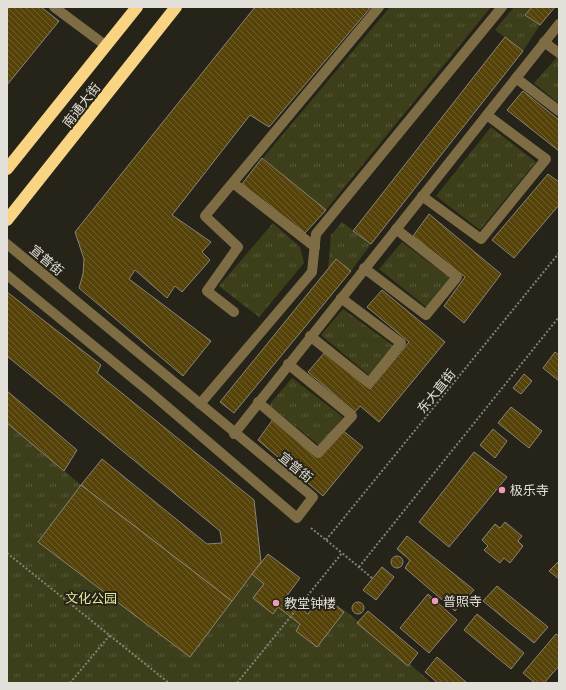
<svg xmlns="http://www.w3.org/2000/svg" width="566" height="690" viewBox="0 0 566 690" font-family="Cabin,'Noto Sans SC',sans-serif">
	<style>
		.grass { fill: url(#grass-tufts) }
		.building { fill: url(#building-back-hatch); stroke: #898478 }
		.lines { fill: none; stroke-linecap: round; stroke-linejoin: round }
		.path { stroke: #848179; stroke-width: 2; stroke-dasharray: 2 2; stroke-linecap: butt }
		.minor { stroke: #7e6c44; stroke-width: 10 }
		.highway { stroke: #f9d483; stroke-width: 12 }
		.poi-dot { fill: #ef9ab8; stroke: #262319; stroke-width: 1.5 }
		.labels { text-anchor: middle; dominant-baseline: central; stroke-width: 4; stroke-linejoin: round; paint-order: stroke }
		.street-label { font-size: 13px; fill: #e3e0da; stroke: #262319 }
		.poi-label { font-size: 13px; fill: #e3e0da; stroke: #262319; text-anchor: start }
		.park-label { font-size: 13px; fill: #e4ea98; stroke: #262319 }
	</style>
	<defs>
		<pattern id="grass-tufts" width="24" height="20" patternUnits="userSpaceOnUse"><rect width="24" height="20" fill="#3c3f1a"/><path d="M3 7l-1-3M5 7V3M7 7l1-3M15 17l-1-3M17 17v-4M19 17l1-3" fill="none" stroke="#585a3b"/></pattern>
		<pattern id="building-back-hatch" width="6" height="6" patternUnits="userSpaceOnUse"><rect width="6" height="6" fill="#554309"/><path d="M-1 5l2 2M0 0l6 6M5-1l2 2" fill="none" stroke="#6d5e2c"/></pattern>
	</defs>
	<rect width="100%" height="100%" fill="#262319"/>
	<g class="grass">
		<path d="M 390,7 L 491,7 L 326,210 L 263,158 Z"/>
		<path d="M 514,7 L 532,7 L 525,15 L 540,25 L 523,51 L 495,30 Z"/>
		<path d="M 557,57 L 559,58 L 559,104 L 534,83 Z"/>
		<path d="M 491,127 L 536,162 L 480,230 L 436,196 Z"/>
		<path d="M 342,222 L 371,244 L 351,271 L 337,259 L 328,270 L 331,235 Z"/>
		<path d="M 273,223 L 300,247 L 304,263 L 259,317 L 219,286 Z"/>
		<path d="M 402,242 L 453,280 L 430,310 L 379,269 Z"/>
		<path d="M 343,309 L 395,347 L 371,377 L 321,335 Z"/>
		<path d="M 292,378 L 343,417 L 320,446 L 269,405 Z"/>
		<path d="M 7,423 L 81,485 L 252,574 L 268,554 L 300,578 L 286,597 L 308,614 L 322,595 L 347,612 L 432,683 L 7,683 Z"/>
	</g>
	<g class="building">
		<path d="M 7,7 L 41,7 L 59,21 L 7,85 Z"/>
		<path d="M 255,7 L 371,7 L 269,127 L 250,115 L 172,215 L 211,242 L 202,252 L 210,260 L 182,292 L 175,286 L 167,298 L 135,270 L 129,279 L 211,341 L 183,376 L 79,288 L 83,274 L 84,259 L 75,232 Z"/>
		<path d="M 532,7 L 555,7 L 540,25 L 525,15 Z"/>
		<path d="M 505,37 L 523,51 L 371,244 L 353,231 Z"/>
		<path d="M 523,91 L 559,120 L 559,151 L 507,110 Z"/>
		<path d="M 262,158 L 326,210 L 305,233 L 242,184 Z"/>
		<path d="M 548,174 L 559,182 L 559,205 L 514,258 L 492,240 Z"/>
		<path d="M 429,214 L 501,274 L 464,323 L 444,306 L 465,277 L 413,236 Z"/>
		<path d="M 336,259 L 351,271 L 234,413 L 220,402 Z"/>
		<path d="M 382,290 L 445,342 L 379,422 L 360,406 L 355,412 L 308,372 L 325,352 L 370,389 L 409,342 L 367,307 Z"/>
		<path d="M 7,292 L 101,365 L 97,373 L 254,500 L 261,562 L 232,601 L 81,485 L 102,459 L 207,544 L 222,543 L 220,531 L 7,356 Z"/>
		<path d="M 555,352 L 559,355 L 559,381 L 543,368 Z"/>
		<path d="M 524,374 L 532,381 L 521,394 L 513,388 Z"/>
		<path d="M 7,391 L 77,450 L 64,471 L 7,423 Z"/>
		<path d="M 511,407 L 542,431 L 529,448 L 498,423 Z"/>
		<path d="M 274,418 L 318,457 L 341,429 L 363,447 L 323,496 L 258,440 Z"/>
		<path d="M 493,429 L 507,441 L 495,458 L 480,445 Z"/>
		<path d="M 474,452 L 507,477 L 449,547 L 419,522 Z"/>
		<path d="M 81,485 L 232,601 L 190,657 L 38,542 Z"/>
		<path d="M 505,522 L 522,536 L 518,541 L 523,546 L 510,563 L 504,558 L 500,563 L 484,550 L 488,546 L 482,540 L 495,524 L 500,528 Z"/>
		<path d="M 407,536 L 474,590 L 455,611 L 405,568 L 410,560 L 397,549 Z"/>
		<path d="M 268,554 L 300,578 L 286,597 L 308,614 L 322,595 L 344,612 L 317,647 L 296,631 L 300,624 L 278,607 L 273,614 L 253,598 L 264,584 L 252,574 Z"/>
		<circle cx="397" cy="562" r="6"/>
		<path d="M 559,561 L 559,579 L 549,571 Z"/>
		<path d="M 382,567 L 394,577 L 376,600 L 363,590 Z"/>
		<path d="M 497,586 L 548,627 L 534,643 L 483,601 Z"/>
		<path d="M 428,594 L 457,620 L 429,653 L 400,628 Z"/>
		<circle cx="358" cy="608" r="6"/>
		<path d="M 368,611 L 418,653 L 408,666 L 357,623 Z"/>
		<path d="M 477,614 L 524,653 L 511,669 L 464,630 Z"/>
		<path d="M 556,634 L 559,636 L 559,666 L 544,683 L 535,683 L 523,673 Z"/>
		<path d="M 437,657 L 467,683 L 438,683 L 425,672 Z"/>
	</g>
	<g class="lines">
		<g class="path">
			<path d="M 311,528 L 342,553"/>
			<path d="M 326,540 L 559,253"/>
			<path d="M 7,553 L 169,683"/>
			<path d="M 359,567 L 559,317"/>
			<path d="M 70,683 L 110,635"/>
			<path d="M 237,683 L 342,553 L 372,578"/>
		</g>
		<g class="minor">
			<path d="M 54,7 L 105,45"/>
			<path d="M 544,42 L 559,53"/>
			<path d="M 516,78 L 559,111"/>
			<path d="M 233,183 L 315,247"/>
			<path d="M 422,196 L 481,239 L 546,159 L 487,115"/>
			<path d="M 7,244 L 313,497 L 297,518 L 151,393 L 7,275"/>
			<path d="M 364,268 L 426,315 L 457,277 L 396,229"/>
			<path d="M 234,312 L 207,291 L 238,247 L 205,216 L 379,7"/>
			<path d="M 310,336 L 369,383 L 401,343 L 341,298"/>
			<path d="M 258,402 L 318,453 L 352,416 L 288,364"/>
			<path d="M 200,404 L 312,272 L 316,234 L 502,7"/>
			<path d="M 234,434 L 559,24"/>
		</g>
		<g class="highway">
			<path d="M 7,169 L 137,7"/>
			<path d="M 7,220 L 176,7"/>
		</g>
	</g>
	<g class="poi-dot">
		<circle cx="502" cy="490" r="4"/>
		<circle cx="435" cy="601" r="4"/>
		<circle cx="276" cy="603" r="4"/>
	</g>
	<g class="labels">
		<g class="street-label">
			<text transform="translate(81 105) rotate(-52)">南通大街</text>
			<text transform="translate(47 260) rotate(40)">宣普街</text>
			<text transform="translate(436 391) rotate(-51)">东大直街</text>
			<text transform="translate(296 467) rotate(39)">宣普街</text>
		</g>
		<g class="poi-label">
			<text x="510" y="490">极乐寺</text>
			<text x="443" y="601">普照寺</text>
			<text x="284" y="603">教堂钟楼</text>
		</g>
		<g class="park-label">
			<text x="91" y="598">文化公园</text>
		</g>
	</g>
	<rect width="566" height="690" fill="none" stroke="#e3e0da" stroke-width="16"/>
</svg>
